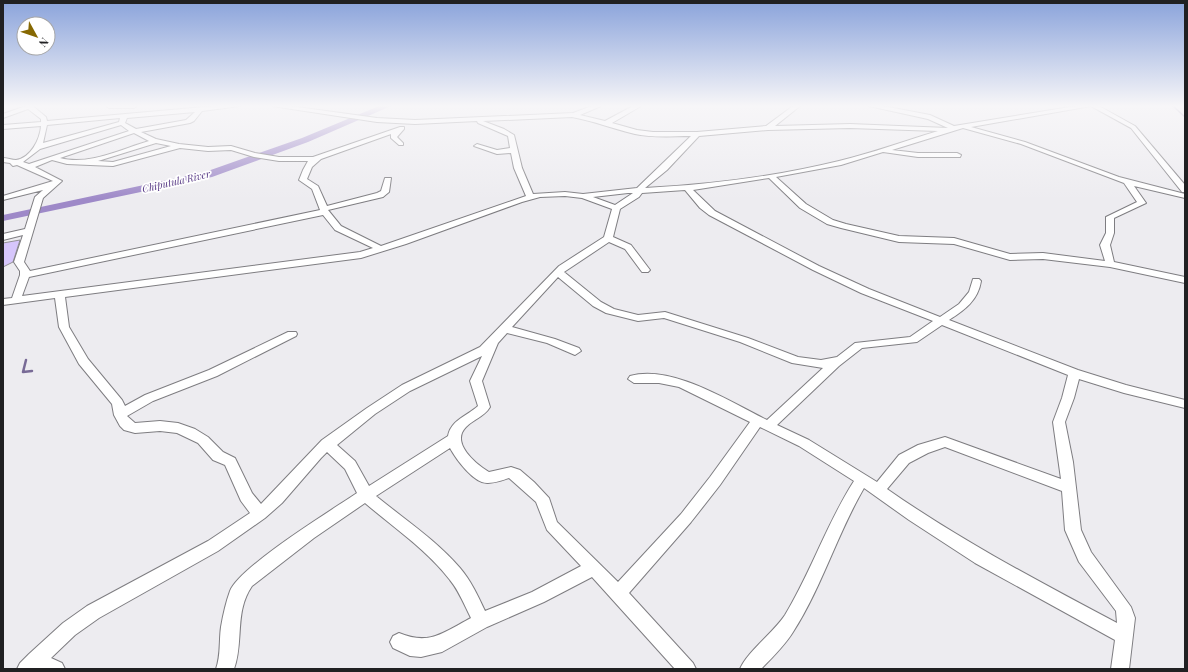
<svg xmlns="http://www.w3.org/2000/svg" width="1188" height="672" viewBox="0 0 1188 672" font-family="'Playfair Display',serif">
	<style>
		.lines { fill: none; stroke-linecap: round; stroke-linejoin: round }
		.stream-far1 { stroke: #786a96; stroke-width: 1.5 }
		.stream { stroke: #786a96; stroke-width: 2.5 }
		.river { fill: #9e89c8; fill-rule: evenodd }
		.building { fill: #d6c6fb; stroke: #929194 }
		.minor-casing { stroke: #7e7d81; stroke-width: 2 }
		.minor { fill: #fff; fill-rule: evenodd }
		.labels { text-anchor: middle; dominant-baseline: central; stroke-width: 3.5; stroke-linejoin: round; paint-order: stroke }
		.far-water-label { font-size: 10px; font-style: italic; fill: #573985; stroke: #fff }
	</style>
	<rect width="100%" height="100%" fill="#edecf0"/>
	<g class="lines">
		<path class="stream-far1" d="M 1173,106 L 1185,117"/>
		<path class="stream" d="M 26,360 L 23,372 L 32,371"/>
		<path class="river" d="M 379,106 L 391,106 L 308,142 L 212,177 L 3,221 L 3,215 L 205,172 L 302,138 Z"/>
	</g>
	<path class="building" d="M 20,240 L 13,262 L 3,267 L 3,243 Z"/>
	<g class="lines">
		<defs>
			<g id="minor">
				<path d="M 26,106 L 35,106 L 34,107 L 46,117 L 47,121 L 215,106 L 240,106 L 202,111 L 194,121 L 190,123 L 141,132 L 156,139 L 179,144 L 208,147 L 231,146 L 255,153 L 279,157 L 313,157 L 400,127 L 404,127 L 404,129 L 397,137 L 403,143 L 403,145 L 399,145 L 391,138 L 391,134 L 321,159 L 312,167 L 307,179 L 318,186 L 327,206 L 377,193 L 381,191 L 385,178 L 391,178 L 389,192 L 383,197 L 328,210 L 341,226 L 381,246 L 526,196 L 514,168 L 511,153 L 497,154 L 474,146 L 477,144 L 497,150 L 510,148 L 508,136 L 478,123 L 477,121 L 415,124 L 377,122 L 272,106 L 290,106 L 377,118 L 415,120 L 573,113 L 592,106 L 601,106 L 580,115 L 605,121 L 633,106 L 641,106 L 612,123 L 637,130 L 653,132 L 697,132 L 766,126 L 793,106 L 800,106 L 775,126 L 850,124 L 948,128 L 928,119 L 869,106 L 883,106 L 930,115 L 954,126 L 1076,106 L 1091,106 L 971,127 L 1025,142 L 1119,177 L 1185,194 L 1185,198 L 1134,186 L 1146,203 L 1114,218 L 1114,233 L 1110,245 L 1114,262 L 1185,277 L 1185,283 L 1110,267 L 1043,259 L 1010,260 L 954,244 L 899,242 L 841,228 L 827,224 L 800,208 L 769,178 L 693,190 L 715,211 L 819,266 L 869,289 L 940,317 L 959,304 L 969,292 L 973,279 L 979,279 L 981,281 C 978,300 965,310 949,320 L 1078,370 L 1126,385 L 1185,400 L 1185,408 L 1124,393 L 1079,379 L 1074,398 L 1065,422 L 1073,462 L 1081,530 L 1091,552 L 1131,607 L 1135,618 L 1129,669 L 1111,669 L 1115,640 L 975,563 L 909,520 L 864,488 C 837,534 822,587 793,632 C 785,645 773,657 761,669 L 740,669 C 747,652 773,633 785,615 C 811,572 827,523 854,481 L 799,446 L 760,427 L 720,485 L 691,522 L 629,593 L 693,663 L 696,669 L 675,669 L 592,577 L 544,602 L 487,627 L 442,652 L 421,657 L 410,656 L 393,648 L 390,642 L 393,636 L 399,633 C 430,646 444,632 471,618 C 464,604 459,591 450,580 C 427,550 393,527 365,503 L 314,538 L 252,586 C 234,612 244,642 234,669 L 216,669 C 221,655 219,641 221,627 C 223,615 226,602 230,591 C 239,567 332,510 357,493 L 345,469 L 327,452 L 321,458 L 282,503 L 265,518 L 218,551 L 99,618 L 75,635 L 51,658 L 62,663 L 65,669 L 17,669 L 20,663 L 29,654 L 63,623 L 87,606 L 208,541 L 250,513 L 241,501 L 225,465 L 213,460 L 198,443 L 177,433 L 160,431 L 135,433 L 124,430 L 120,426 L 114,415 L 112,404 L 79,364 L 59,327 L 55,298 L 3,305 L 3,299 L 12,298 L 20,275 L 20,271 L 14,262 L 23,235 L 3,240 L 3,234 L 25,229 L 35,197 L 43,190 L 3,200 L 3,196 L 53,181 L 17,165 L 13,166 L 10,163 L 3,162 L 3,158 C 7,158 12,160 16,160 C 31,158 40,139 41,126 L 3,129 L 3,125 L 41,122 L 41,119 L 28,109 L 3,118 L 3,114 ZM 195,112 L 186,120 L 136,129 L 125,123 L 127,118 ZM 572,117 C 594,121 614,129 635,134 C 653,138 673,136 691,136 L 637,188 L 583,194 L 565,192 L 533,194 L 522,168 L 514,135 L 504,129 L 483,121 ZM 120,118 L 119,122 L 43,143 L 47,125 ZM 121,125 L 129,131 L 29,164 L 23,162 L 40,149 ZM 850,128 L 938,131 C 905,141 872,153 839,161 C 778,176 707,185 645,188 L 667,170 L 699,136 L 768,130 ZM 963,128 L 1021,144 L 1124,183 L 1137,202 L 1106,217 L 1106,233 L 1100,245 L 1105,261 L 1043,253 L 1010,254 L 954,238 L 899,236 L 846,224 L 833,220 L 806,204 L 776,177 L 841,165 L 883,152 L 918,157 L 960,157 L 961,155 L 957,153 L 918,153 L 892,150 ZM 134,133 L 149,141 C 121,149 89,166 60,158 ZM 156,143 L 171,146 L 113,162 L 98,161 ZM 180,148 L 208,151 L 231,150 L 254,157 L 279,161 L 308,161 L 303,170 L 299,180 L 312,189 L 320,210 L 30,271 L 24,262 L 43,198 L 62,181 L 35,167 L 52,160 L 67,164 L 113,166 ZM 685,190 L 700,208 L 709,215 L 813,270 L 861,293 L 933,321 L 910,337 L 855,343 L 837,357 L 821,360 L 798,357 L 748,338 L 665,312 L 638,315 L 614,309 L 601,302 L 564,272 L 609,242 L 625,249 L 642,272 L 648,272 L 650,270 L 631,245 L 613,237 L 620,209 L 639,197 L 642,193 ZM 633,193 L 615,205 L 593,197 L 628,193 ZM 565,196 L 582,198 L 612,209 L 604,237 L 559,266 L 480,347 L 402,385 L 367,408 L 322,440 L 261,504 L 252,493 L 235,458 L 223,452 L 208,437 L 195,429 L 178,423 L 160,421 L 135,423 L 127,416 L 153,401 L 217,376 L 296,336 L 297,334 L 296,332 L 288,332 L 209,370 L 145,395 L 125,406 L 122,400 L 88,359 L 69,327 L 65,297 L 361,258 L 406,244 L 522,202 L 540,197 ZM 323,215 L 335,230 L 373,248 L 360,252 L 22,296 L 29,277 ZM 558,277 L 593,306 L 606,313 L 638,321 L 664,318 L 740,342 L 792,363 L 823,368 L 767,420 C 730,402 672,364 630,376 L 628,379 L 634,383 L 659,383 L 679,387 L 750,422 L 710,477 L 681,514 L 618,582 L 557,522 L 549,498 L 534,482 L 520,470 L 511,467 L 489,472 C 476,464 450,443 466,427 C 474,419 484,417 490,407 L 482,381 L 498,343 L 507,333 L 547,343 L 575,355 L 581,351 L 579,348 L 555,339 L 512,327 ZM 942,325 L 1068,375 L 1062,398 L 1053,422 L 1061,479 L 945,437 L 918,445 L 899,455 L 877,482 L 809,440 L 777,425 L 839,366 L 862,348 L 917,342 ZM 482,356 L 470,381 L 478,406 C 467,416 451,420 448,436 L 369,486 L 355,461 L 337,445 L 375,414 L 410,391 ZM 945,447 L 1062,491 L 1065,530 L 1079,562 L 1116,611 L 1117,623 C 1038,581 960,540 887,489 L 909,463 L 928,453 ZM 450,448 C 456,459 474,484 488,483 C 495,483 503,480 509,478 L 536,502 L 547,530 L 581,566 L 532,592 L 485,611 C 478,596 471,581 460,568 C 436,540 404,519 376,496 Z"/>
				<path d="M 106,106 L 137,106 L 134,108 L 109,108 Z"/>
				<path d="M 1091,106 L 1099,106 L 1135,126 L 1185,185 L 1185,192 L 1182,192 L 1131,128 Z"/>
			</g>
		</defs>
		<use href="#minor" class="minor-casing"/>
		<use href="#minor" class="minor"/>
	</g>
	<linearGradient id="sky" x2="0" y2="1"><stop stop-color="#8aa3db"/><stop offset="0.53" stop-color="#f7f6f8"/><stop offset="1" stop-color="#f7f6f8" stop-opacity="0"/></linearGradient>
	<rect width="1188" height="200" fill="url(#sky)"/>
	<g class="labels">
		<g class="far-water-label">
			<text transform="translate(176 181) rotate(-13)">Chiputula River</text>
		</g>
	</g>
	<rect width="1188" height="672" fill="none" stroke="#202022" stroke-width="8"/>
	<g transform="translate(36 36) rotate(130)"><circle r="19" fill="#ffffff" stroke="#a6a6a7"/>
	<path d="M0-3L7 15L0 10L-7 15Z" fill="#866802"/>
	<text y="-6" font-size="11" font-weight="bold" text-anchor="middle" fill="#202022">N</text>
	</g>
</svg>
